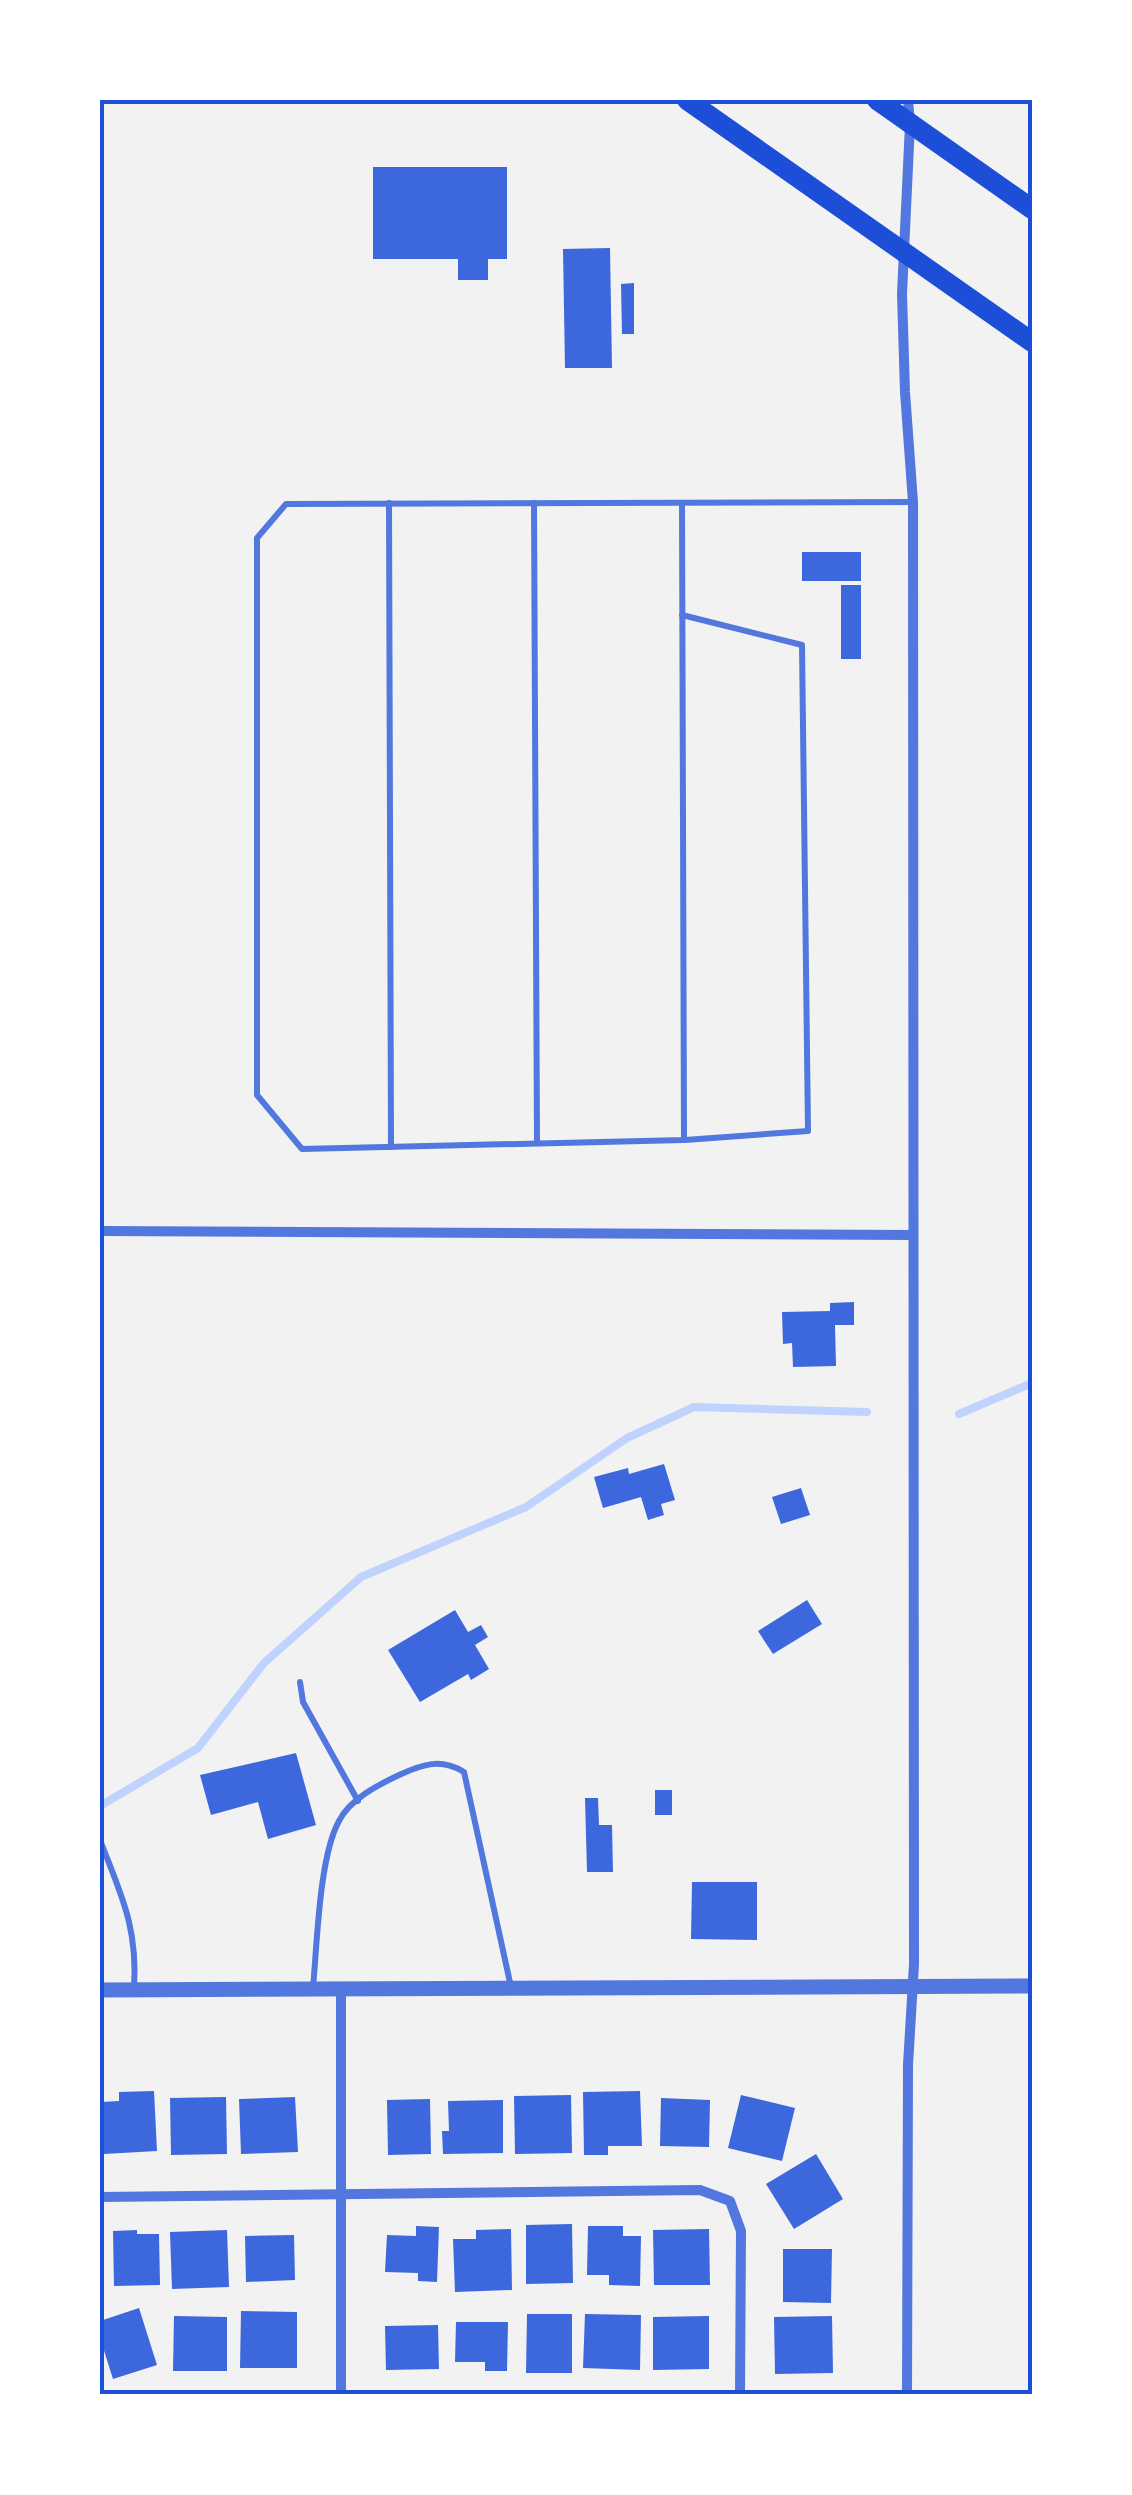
<svg xmlns="http://www.w3.org/2000/svg" width="1132" height="2495" viewBox="0 0 1132 2495" font-family="'Sofia Sans Condensed',sans-serif">
	<style>
		.lines { fill: none; stroke-linecap: round; stroke-linejoin: round }
		.stream { stroke: #bfd3fe; stroke-width: 8 }
		.building { fill: #3d67dc }
		.service { stroke: #5277de; stroke-width: 6 }
		.minor { stroke: #5277de; stroke-width: 10 }
		.tertiary { stroke: #5277de; stroke-width: 15 }
		.primary { stroke: #1d4ed8; stroke-width: 20 }
		.neatline { fill: none; stroke: #1d4ed8; stroke-width: 4 }
	</style>
	<rect width="100%" height="100%" fill="#f2f2f2"/>
	<g class="lines">
		<g class="stream">
			<path d="M 959,1414 L 1032,1383"/>
			<path d="M 100,1806 L 198,1748 L 264,1663 L 361,1577 L 526,1507 L 627,1438 L 694,1407 L 867,1412"/>
		</g>
	</g>
	<g class="building">
		<path d="M 373,167 L 507,167 L 507,259 L 488,259 L 488,280 L 458,280 L 458,259 L 373,259 Z"/>
		<path d="M 610,248 L 612,368 L 565,368 L 563,249 Z"/>
		<path d="M 634,283 L 634,334 L 622,334 L 621,284 Z"/>
		<rect x="802" y="552" width="59" height="29"/>
		<rect x="841" y="585" width="20" height="74"/>
		<path d="M 854,1302 L 854,1325 L 835,1325 L 836,1366 L 793,1367 L 792,1343 L 783,1344 L 782,1312 L 830,1311 L 830,1303 Z"/>
		<path d="M 664,1464 L 675,1500 L 661,1504 L 664,1515 L 648,1520 L 641,1497 L 603,1508 L 594,1477 L 628,1468 L 629,1474 Z"/>
		<path d="M 801,1488 L 810,1515 L 781,1524 L 772,1497 Z"/>
		<path d="M 807,1600 L 822,1624 L 773,1654 L 758,1631 Z"/>
		<path d="M 455,1610 L 468,1632 L 481,1625 L 488,1637 L 475,1645 L 489,1669 L 471,1680 L 468,1674 L 420,1702 L 388,1650 Z"/>
		<path d="M 296,1753 L 316,1825 L 268,1839 L 258,1802 L 211,1815 L 200,1775 Z"/>
		<rect x="655" y="1790" width="17" height="25"/>
		<path d="M 585,1798 L 598,1798 L 599,1825 L 612,1825 L 613,1872 L 587,1872 Z"/>
		<path d="M 692,1882 L 757,1882 L 757,1940 L 691,1939 Z"/>
		<path d="M 154,2091 L 157,2151 L 104,2154 L 101,2102 L 119,2101 L 119,2092 Z"/>
		<path d="M 640,2091 L 642,2146 L 608,2146 L 608,2155 L 584,2155 L 583,2092 Z"/>
		<path d="M 571,2095 L 572,2153 L 515,2154 L 514,2096 Z"/>
		<path d="M 741,2095 L 795,2108 L 782,2161 L 728,2148 Z"/>
		<path d="M 226,2097 L 227,2154 L 171,2155 L 170,2098 Z"/>
		<path d="M 295,2097 L 298,2152 L 241,2154 L 239,2099 Z"/>
		<path d="M 661,2098 L 710,2100 L 709,2147 L 660,2146 Z"/>
		<path d="M 430,2099 L 431,2154 L 388,2155 L 387,2100 Z"/>
		<path d="M 503,2100 L 503,2153 L 443,2154 L 442,2131 L 449,2131 L 448,2101 Z"/>
		<path d="M 816,2154 L 843,2199 L 794,2229 L 766,2184 Z"/>
		<path d="M 572,2224 L 573,2283 L 526,2284 L 526,2225 Z"/>
		<path d="M 416,2226 L 439,2227 L 437,2282 L 418,2281 L 418,2273 L 385,2272 L 387,2235 L 416,2236 Z"/>
		<path d="M 588,2226 L 623,2226 L 623,2236 L 641,2236 L 640,2286 L 609,2285 L 609,2275 L 587,2275 Z"/>
		<path d="M 511,2229 L 512,2290 L 455,2292 L 453,2239 L 476,2239 L 476,2230 Z"/>
		<path d="M 709,2229 L 710,2285 L 654,2285 L 653,2230 Z"/>
		<path d="M 137,2230 L 137,2234 L 159,2234 L 160,2285 L 114,2286 L 113,2231 Z"/>
		<path d="M 227,2230 L 229,2287 L 172,2289 L 170,2232 Z"/>
		<path d="M 294,2235 L 295,2280 L 246,2282 L 245,2236 Z"/>
		<path d="M 783,2249 L 832,2249 L 831,2303 L 783,2302 Z"/>
		<path d="M 139,2308 L 157,2365 L 113,2379 L 100,2338 L 100,2321 Z"/>
		<path d="M 241,2311 L 297,2312 L 297,2368 L 240,2368 Z"/>
		<path d="M 527,2314 L 572,2314 L 572,2373 L 526,2373 Z"/>
		<path d="M 585,2314 L 641,2315 L 640,2370 L 583,2368 Z"/>
		<path d="M 174,2316 L 227,2317 L 227,2371 L 173,2371 Z"/>
		<path d="M 709,2316 L 709,2369 L 653,2370 L 653,2317 Z"/>
		<path d="M 832,2316 L 833,2373 L 775,2374 L 774,2317 Z"/>
		<path d="M 456,2322 L 508,2322 L 507,2371 L 485,2371 L 485,2362 L 455,2362 Z"/>
		<path d="M 438,2325 L 439,2369 L 386,2370 L 385,2326 Z"/>
	</g>
	<g class="lines">
		<g class="service">
			<path d="M 389,503 L 391,1147"/>
			<path d="M 534,503 L 537,1143"/>
			<path d="M 682,503 L 684,1140 L 302,1149 L 257,1095 L 257,538 L 286,504 L 913,502"/>
			<path d="M 682,615 L 802,645 L 808,1131 L 685,1140"/>
			<path d="M 300,1682 L 303,1702 L 358,1801"/>
			<path d="M 100,1840 C 121,1895 138,1927 134,1988"/>
			<path d="M 313,1988 C 317,1946 319,1857 339,1821 C 350,1799 378,1785 399,1775 C 423,1764 441,1758 464,1772 L 511,1987"/>
		</g>
		<g class="minor">
			<path d="M 100,1231 L 912,1235"/>
			<path d="M 341,1989 L 341,2395"/>
			<path d="M 100,2197 L 700,2190 L 730,2201 L 741,2231 L 740,2395"/>
			<path d="M 907,2395 L 908,2065 L 914,1964 L 913,502 L 905,392 L 902,294 L 910,124 L 908,100"/>
		</g>
		<path class="tertiary" d="M 100,1990 L 1032,1986"/>
		<g class="primary">
			<path d="M 687,100 L 1032,342"/>
			<path d="M 877,100 L 1032,209"/>
		</g>
	</g>
	<rect width="1132" height="2495" fill="none" stroke="#ffffff" stroke-width="205"/>
	<rect x="102" y="102" width="928" height="2290" class="neatline"/>
</svg>
